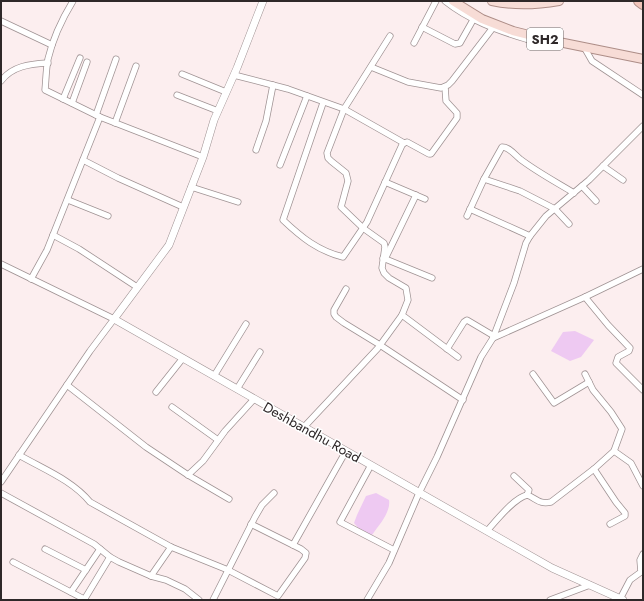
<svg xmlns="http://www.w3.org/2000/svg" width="644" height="601" viewBox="0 0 644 601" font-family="Jost,sans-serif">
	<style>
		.water { fill: #eec9f2 }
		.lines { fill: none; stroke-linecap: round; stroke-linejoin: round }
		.minor-casing { stroke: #a09394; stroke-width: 7 }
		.tertiary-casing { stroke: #a09394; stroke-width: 8 }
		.primary-casing { stroke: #ad8d87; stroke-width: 10 }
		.motorway-casing { stroke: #ad8d87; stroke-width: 12 }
		.minor { stroke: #fff; stroke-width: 5.5 }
		.tertiary { stroke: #fff; stroke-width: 7 }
		.primary { stroke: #f7dcd6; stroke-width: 8 }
		.motorway { stroke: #f1c4ba; stroke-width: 10 }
		.labels { text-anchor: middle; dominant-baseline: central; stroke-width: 3; stroke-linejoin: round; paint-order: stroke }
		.shield { fill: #fff; stroke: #6d6869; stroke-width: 1 }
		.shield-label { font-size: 13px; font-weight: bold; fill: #2e2829 }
		.street-label { font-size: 14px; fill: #2e2829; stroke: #fff }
	</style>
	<rect width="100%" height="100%" fill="#fceeef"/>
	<g class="water">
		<path d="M 575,331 L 594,340 L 581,357 L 570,361 L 551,351 L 563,332 Z"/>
		<path d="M 376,493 L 389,500 C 391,512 379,525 372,535 L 360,530 L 354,523 L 357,515 L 366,496 Z"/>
	</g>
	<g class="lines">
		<defs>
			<g id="minor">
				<path d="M 73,1 C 62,19 53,38 48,59 C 46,69 46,80 45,90 L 100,117 L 203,157"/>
				<path d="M 445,1 C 469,20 496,30 526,39 C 534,41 543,44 553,45 L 557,41"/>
				<path d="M 1,21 L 52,45"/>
				<path d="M 422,27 L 455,44 L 460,43 L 473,20"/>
				<path d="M 390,36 L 344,109 L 327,153 L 328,158 L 331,161 L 346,173 L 348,181 L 341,207 L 363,228 L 384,243 L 385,247 L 382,268 L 384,273 L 389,278 L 406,288 L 408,300 L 402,315 L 458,357"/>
				<path d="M 414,43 L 436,1"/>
				<path d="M 584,47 L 592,61 L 643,95"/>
				<path d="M 371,67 L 408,82 L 441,88 L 448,85 L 452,81 L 495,25"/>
				<path d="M 182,74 L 226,92"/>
				<path d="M 234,75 L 288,89 L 344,109 L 404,143"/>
				<path d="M 1,81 C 12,66 30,64 48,63"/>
				<path d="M 177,95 L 218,111"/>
				<path d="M 63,99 L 80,58"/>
				<path d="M 72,103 L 87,62"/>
				<path d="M 323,103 L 283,220 C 301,237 318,251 343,257 L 367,222 L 402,145 L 404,143 L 407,142 L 429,154 L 431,154 L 457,118 L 457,113 L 446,101 L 445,87"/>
				<path d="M 96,115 L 116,59"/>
				<path d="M 115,123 L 136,66"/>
				<path d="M 256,150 L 266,121 L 273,85"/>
				<path d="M 83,160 L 118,178 L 183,207"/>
				<path d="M 280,165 L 307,96"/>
				<path d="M 603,166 L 623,180"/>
				<path d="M 484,179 L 520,191 L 555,209 L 569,224"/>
				<path d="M 385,182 L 425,199"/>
				<path d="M 582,186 L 596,201"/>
				<path d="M 191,187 L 238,202"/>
				<path d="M 68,200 L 108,216"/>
				<path d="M 470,209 L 530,236"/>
				<path d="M 467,216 L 484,179 L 502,147 C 509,147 514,154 520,159 C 537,172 556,182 574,193"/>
				<path d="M 53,235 L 79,249 L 137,287"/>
				<path d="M 383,258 L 432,278"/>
				<path d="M 385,259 L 416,195"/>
				<path d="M 1,264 L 114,319 L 90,351 L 1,482"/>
				<path d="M 31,279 L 47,250 L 100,117"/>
				<path d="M 346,289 L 334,310 L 334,314 L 336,317 L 344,323 L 380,345 L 463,400"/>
				<path d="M 585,297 L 608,325 L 630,348 L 629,351 L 618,357 L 616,363 L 643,390"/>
				<path d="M 493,338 L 585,297 L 643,269"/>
				<path d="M 447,349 L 464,322 L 467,320 L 494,336"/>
				<path d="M 533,374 L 554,403 L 589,382"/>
				<path d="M 214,376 L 246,324"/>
				<path d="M 67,385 L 146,447 L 188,475 L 229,499"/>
				<path d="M 237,389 L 260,352"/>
				<path d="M 156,392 L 183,358"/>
				<path d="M 172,407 L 218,440"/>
				<path d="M 304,427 L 378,348 L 402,315"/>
				<path d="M 614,451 L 631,463 L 643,486"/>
				<path d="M 19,455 C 43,469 72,480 90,502 L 171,547 L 228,570 L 278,596 L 305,558 L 306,553 L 301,549 L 251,524"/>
				<path d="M 371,465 L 340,522 L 394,550"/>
				<path d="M 594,469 L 616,502 L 625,513 L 625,516 L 610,524"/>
				<path d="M 188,475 L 203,461 L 225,431 L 254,399"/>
				<path d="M 514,476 L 529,490 L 527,495"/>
				<path d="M 1,493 L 94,544 L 110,557 L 119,562 L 151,576 L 166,580 L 185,589 L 199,600"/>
				<path d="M 487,531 C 496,521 514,498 527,495 C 536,498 539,505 551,502 L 594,469 L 614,451 L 622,429 L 611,412 L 593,390 L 585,374"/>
				<path d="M 293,545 L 346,451"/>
				<path d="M 45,549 L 86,570"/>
				<path d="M 13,562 L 84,599"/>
				<path d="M 151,576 L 171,547"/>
				<path d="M 71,592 L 100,549"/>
				<path d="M 620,599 L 630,580 L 641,572 L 640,560 L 643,554"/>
				<path d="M 84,600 L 110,557"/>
				<path d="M 213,600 L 255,517 L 262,505 L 274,493"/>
				<path d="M 367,600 L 389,563 L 419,493 L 437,457 L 481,357 L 493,338 L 514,283 L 526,243 L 530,236 L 546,216 L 589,180 L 643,126"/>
				<path d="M 550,600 L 590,585"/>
			</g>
			<path id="tertiary" d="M 263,1 L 237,68 L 214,120 L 203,157 L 169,245 L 114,319 L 552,568 L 623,600"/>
			<g id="primary">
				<path d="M 453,1 L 482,19 L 513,31 L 549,40 L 643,59"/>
				<path d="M 492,1 C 514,6 536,5 559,1"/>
			</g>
			<path id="motorway" d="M 639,1 L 643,4"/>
		</defs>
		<use href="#minor" class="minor-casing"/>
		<use href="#tertiary" class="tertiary-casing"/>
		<use href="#primary" class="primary-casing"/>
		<use href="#motorway" class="motorway-casing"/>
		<use href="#minor" class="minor"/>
		<use href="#tertiary" class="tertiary"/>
		<use href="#primary" class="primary"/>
		<use href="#motorway" class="motorway"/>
	</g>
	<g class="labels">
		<rect class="shield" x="527" y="28" width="36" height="22" rx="3"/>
		<g class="shield-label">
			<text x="545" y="39">SH2</text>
		</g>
		<g class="street-label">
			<text transform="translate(312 432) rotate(29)">Deshbandhu Road</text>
		</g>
	</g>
	<rect width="644" height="601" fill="none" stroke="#2e2829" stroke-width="4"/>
</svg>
